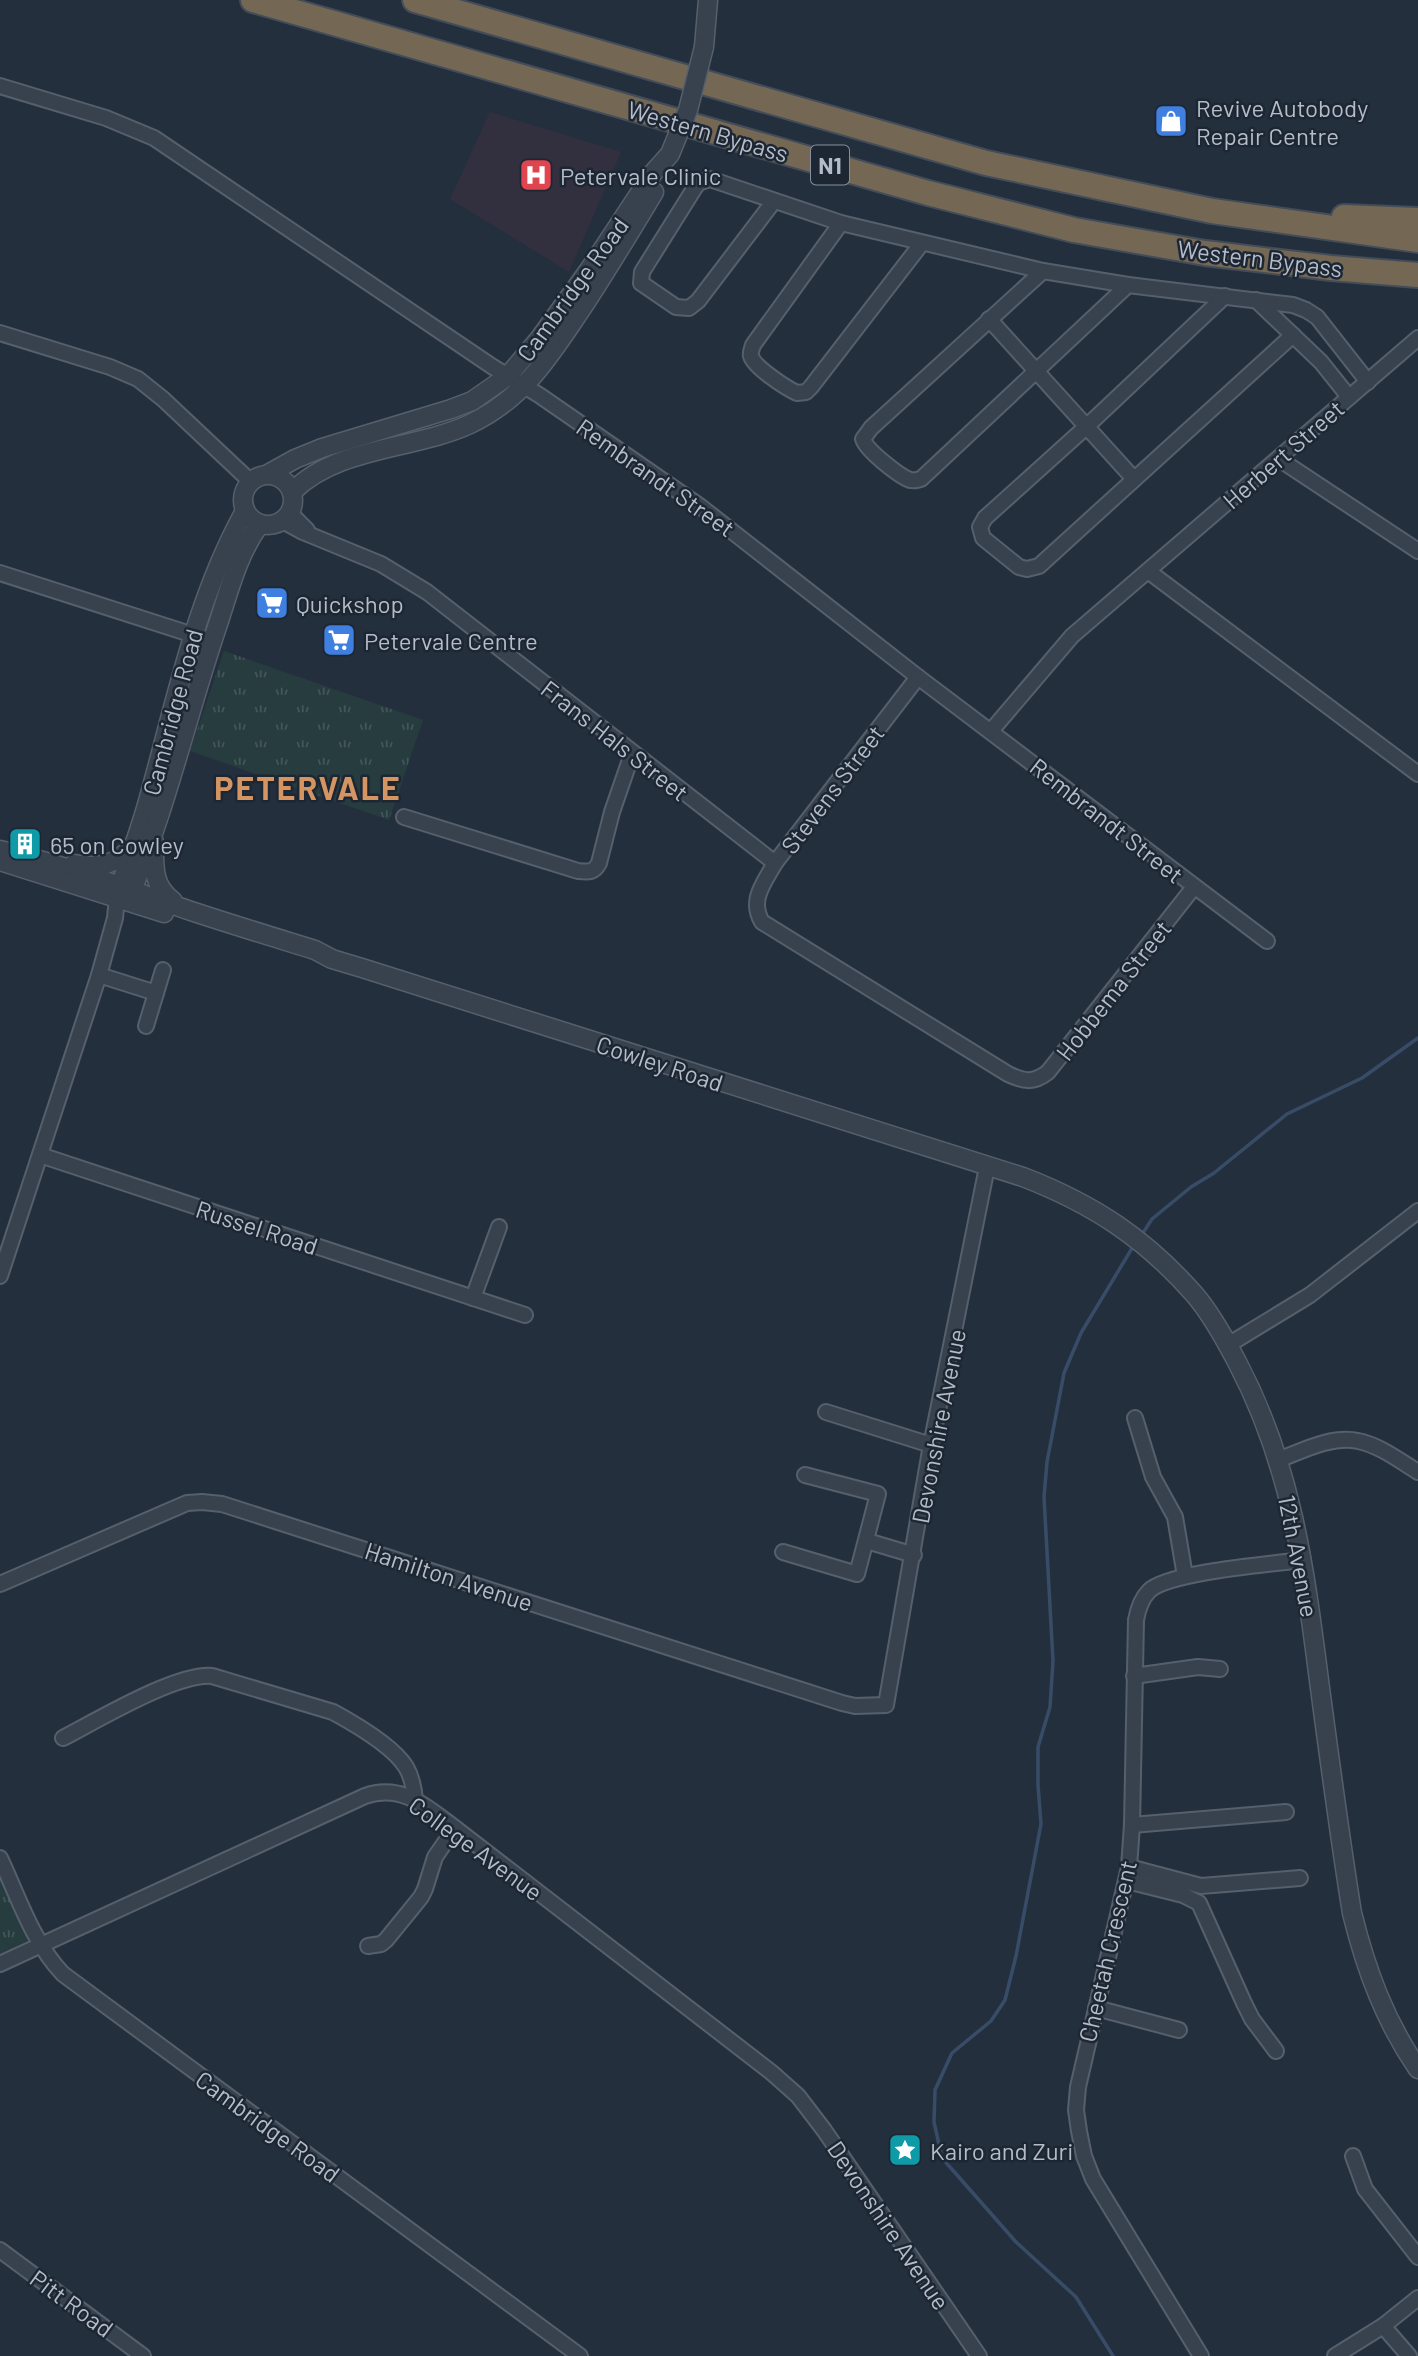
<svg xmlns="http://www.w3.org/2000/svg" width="1418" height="2356" viewBox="0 0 1418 2356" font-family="Barlow,sans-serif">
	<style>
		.medical { fill: #32303f }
		.park { fill: url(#park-tufts) }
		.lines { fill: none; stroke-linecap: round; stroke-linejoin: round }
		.stream { stroke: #394c67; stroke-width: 3.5 }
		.minor-casing { stroke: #565f6c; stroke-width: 18 }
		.tertiary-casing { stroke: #565f6c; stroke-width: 21 }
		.motorway-casing { stroke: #434c59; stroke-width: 28 }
		.minor { stroke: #38414e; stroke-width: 14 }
		.tertiary { stroke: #38414e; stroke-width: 18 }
		.motorway { stroke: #746855; stroke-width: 24 }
		.tertiary-bridge-casing { stroke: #565f6c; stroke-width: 21; stroke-linecap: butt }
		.tertiary-bridge { stroke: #38414e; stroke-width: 18 }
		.labels { text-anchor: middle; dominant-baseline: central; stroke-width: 5; stroke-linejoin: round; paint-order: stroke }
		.shield { fill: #1d2633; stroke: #878f9c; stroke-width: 2 }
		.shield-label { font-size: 23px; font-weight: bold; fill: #b4bcc9 }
		.poi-label { font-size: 24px; fill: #b4bcc9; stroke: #1d2633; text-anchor: start }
		.street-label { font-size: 24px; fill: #b4bcc9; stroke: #1d2633 }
		.district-label { font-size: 32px; font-weight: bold; letter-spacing: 2px; fill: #d59563; stroke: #1d2633 }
	</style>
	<defs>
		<pattern id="park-tufts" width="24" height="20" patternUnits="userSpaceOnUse" patternTransform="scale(1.75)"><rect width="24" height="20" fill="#263c3f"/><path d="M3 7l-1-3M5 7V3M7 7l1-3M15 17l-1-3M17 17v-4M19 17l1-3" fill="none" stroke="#435659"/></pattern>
	</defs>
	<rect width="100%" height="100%" fill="#242f3e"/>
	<path class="medical" d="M 490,112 L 621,152 L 569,272 L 450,199 Z"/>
	<g class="park">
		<path d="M 224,651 L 423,720 L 389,820 L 190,751 Z"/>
		<path d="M 0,1864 L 39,1943 L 0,1960 Z"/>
	</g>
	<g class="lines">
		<g class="stream">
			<path d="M 1141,1236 L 1152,1219 L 1191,1187 L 1214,1173 L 1287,1114 L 1362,1078 L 1418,1038"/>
			<path d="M 1113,2356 L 1076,2297 L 1016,2242 L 942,2158 L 934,2122 L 935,2090 L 952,2053 L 991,2021 L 1005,2000 L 1016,1956 L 1041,1824 L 1038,1785 L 1038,1747 L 1050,1707 L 1053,1661 L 1044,1497 L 1047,1462 L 1064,1373 L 1081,1333 L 1134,1245"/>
		</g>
		<defs>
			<g id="minor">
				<path d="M 0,86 L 106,118 L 154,138 L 493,367 L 539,395 L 701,507 L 918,677 L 1267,941"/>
				<path d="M 774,201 L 698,301 L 689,308 L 676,307 L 641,283 L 642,272 L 694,189 L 698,183 L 710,179 L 841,223 L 1043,271 L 1128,285 L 1293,305 L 1306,310 L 1317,317 L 1368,382"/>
				<path d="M 841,223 L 753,345 C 752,349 750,352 751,356 C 754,367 786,388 797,393 L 806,392 L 811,387 L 922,243"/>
				<path d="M 1043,271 L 871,428 L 863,439 C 866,450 899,476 910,480 C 915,481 916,480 921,479 L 1128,285"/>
				<path d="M 1225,296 L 1086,427 L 985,518 L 980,527 L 983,538 L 1019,567 L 1027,569 L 1039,566 L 1293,335"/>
				<path d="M 1256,300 L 1321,362 L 1349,397"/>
				<path d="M 989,319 L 1134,479"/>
				<path d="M 0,333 L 110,367 L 138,379 L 163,399 L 250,481"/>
				<path d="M 1279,459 L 1418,551"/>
				<path d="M 290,513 L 307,530"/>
				<path d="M 283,521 L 303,532 L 381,564 L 427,592 L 775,863"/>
				<path d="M 1148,571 L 1418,774"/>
				<path d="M 0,573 L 212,641"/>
				<path d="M 918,677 L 775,863 C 764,883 749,900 762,922 L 1008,1074 C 1023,1081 1033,1084 1048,1072 L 1194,887"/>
				<path d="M 991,731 L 1072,636 L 1418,338"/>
				<path d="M 404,817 L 578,871 C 588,872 594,873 599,863 L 612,812 L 632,754"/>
				<path d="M 99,975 L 156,993"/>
				<path d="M 146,1026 L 163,970"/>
				<path d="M 40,1155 L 525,1315"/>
				<path d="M 0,1276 L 99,975 L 115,918 L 117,898"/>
				<path d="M 473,1298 L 499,1227"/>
				<path d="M 1228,1345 L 1310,1295 L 1418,1211"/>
				<path d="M 826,1412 L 931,1445"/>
				<path d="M 1135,1418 L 1153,1477 L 1175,1517 L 1185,1576"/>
				<path d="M 1278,1460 C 1302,1451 1332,1435 1358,1441 C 1379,1445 1400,1461 1418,1472"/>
				<path d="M 867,1541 L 914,1555"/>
				<path d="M 783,1552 L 857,1574 L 878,1494 L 805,1475"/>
				<path d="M 0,1584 L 187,1503 L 202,1502 L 222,1504 L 842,1703 L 855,1706 L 886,1705 L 931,1445 L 987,1167"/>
				<path d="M 1134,1676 L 1198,1667 L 1220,1669"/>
				<path d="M 63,1738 C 98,1720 176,1673 212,1676 L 333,1712 C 355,1724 393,1746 406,1767 C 412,1777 414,1788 415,1800"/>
				<path d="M 1132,1825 L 1286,1812"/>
				<path d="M 0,1858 C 18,1896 33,1943 63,1974 L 580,2356"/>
				<path d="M 1129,1867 L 1201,1886 L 1300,1878"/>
				<path d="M 1127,1881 L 1183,1895 L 1199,1903 L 1244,2003 L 1252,2019 L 1276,2051"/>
				<path d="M 368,1946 L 381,1944 L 386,1940 L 421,1897 L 425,1889 L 435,1857 L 455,1828"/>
				<path d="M 0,1964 L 365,1796 C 402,1783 427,1807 455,1828 L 771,2072 L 798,2096 L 824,2130 L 979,2356"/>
				<path d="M 1096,2008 L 1179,2030"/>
				<path d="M 1353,2156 L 1365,2189 L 1418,2257"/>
				<path d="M 0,2250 L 143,2356"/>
				<path d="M 1383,2326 L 1409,2356"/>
				<path d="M 1201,2356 L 1093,2179 L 1084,2156 L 1079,2131 L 1076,2110 L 1078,2087 L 1129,1867 L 1132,1825 L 1136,1620 C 1138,1609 1141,1599 1149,1591 C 1168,1572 1272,1564 1303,1560"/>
				<path d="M 1335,2356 L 1383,2326 L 1418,2298"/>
			</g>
			<g id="tertiary">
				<path d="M 704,47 L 708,0"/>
				<path d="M 268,474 L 295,459 L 322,448 L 451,409 L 472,401 L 508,376 L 540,338 L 589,270 L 653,173 L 670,154"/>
				<circle cx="268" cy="500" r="25"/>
				<path d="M 292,492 C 338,446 414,450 470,424 C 523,399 549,357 580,311 C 606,272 630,232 654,192"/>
				<path d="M 154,842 C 154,866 152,886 173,901"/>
				<path d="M 0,850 C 64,864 126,889 188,910 C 230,924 273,937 315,950 L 332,959 L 362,968 L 1023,1177 C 1093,1204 1145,1238 1195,1295 C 1212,1315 1225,1339 1237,1362 C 1293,1468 1305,1572 1320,1688 C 1330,1763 1340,1839 1352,1913 C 1366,1970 1385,2021 1418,2069"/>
				<path d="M 0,861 L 164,913"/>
				<path d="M 74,864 C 99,869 117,865 133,845"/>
				<path d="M 117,898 C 126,866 139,834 148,801 C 176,702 195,601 245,511"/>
				<path d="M 128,900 C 164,815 186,721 215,633 C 228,596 236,556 260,524"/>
			</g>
			<g id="motorway">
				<path d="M 253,0 L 928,193 L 1074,230 L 1205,253 L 1331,268 L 1418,275"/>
				<path d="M 415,0 L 986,163 L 1212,211 L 1418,240"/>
				<path d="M 1344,217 L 1418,220"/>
			</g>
		</defs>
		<use href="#minor" class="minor-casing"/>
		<use href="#tertiary" class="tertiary-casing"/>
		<use href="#motorway" class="motorway-casing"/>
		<use href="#minor" class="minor"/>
		<use href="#tertiary" class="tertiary"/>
		<use href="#motorway" class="motorway"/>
		<defs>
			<path id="tertiary-bridge" d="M 670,154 L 688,110 L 704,47"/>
		</defs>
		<use href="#tertiary-bridge" class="tertiary-bridge-casing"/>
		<use href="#tertiary-bridge" class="tertiary-bridge"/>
	</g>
	<defs>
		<symbol id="shop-square" viewBox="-11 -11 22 22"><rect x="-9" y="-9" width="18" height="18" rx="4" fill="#3f7fe0" stroke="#1d2633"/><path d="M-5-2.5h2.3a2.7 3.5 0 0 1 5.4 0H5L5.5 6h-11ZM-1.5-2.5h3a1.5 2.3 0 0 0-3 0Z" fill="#fff"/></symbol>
		<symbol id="hospital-square" viewBox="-11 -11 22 22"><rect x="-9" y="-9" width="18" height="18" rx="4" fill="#e0444e" stroke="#1d2633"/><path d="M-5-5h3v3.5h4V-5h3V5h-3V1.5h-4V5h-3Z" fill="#fff"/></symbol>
		<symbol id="supermarket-square" viewBox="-11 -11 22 22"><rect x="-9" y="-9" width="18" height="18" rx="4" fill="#3f7fe0" stroke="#1d2633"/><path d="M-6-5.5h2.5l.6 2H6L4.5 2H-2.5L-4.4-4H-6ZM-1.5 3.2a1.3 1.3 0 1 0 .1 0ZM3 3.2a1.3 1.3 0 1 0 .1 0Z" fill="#fff"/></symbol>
		<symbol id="building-square" viewBox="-11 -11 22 22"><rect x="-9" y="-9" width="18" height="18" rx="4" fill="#0f9aa8" stroke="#1d2633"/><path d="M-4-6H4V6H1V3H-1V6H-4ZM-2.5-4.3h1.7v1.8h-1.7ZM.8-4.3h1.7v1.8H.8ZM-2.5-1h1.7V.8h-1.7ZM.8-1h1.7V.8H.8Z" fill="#fff"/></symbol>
		<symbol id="sight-square" viewBox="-11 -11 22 22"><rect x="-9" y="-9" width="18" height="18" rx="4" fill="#0f9aa8" stroke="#1d2633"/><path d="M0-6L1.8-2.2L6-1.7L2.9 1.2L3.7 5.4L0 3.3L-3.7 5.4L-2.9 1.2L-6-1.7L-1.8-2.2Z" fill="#fff"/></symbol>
	</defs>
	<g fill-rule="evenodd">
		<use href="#shop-square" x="1152" y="102" width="38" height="38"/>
		<use href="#hospital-square" x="517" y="156" width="38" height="38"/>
		<use href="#supermarket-square" x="253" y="584" width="38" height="38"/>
		<use href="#supermarket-square" x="320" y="621" width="38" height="38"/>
		<use href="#building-square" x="6" y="825" width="38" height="38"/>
		<use href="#sight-square" x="886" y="2131" width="38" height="38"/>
	</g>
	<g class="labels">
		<rect class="shield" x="811" y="145.5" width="38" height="39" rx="5"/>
		<g class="shield-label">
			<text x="830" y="165">N1</text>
		</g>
		<g class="poi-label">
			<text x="1196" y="107">Revive Autobody<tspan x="1196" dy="28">Repair Centre</tspan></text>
			<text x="560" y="175">Petervale Clinic</text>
			<text x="296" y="603">Quickshop</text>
			<text x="364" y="640">Petervale Centre</text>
			<text x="50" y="844">65 on Cowley</text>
			<text x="930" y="2150">Kairo and Zuri</text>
		</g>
		<g class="street-label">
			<text transform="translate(708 131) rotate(16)">Western Bypass</text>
			<text transform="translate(1260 258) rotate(7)">Western Bypass</text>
			<text transform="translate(572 289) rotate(-54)">Cambridge Road</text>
			<text transform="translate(1283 454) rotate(-41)">Herbert Street</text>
			<text transform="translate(656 477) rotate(35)">Rembrandt Street</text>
			<text transform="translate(172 712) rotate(-75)">Cambridge Road</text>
			<text transform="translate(615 740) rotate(38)">Frans Hals Street</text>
			<text transform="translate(832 789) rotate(-53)">Stevens Street</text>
			<text transform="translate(1107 820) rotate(38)">Rembrandt Street</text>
			<text transform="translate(1113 990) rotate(-52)">Hobbema Street</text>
			<text transform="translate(660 1063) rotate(18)">Cowley Road</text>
			<text transform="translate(257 1227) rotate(18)">Russel Road</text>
			<text transform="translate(938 1426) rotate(-79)">Devonshire Avenue</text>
			<text transform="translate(1299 1556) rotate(79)">12th Avenue</text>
			<text transform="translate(449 1576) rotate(18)">Hamilton Avenue</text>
			<text transform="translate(476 1848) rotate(36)">College Avenue</text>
			<text transform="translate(1107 1951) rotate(-77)">Cheetah Crescent</text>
			<text transform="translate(268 2126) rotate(36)">Cambridge Road</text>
			<text transform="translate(889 2225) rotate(56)">Devonshire Avenue</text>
			<text transform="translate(72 2303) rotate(36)">Pitt Road</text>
		</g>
		<g class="district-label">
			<text x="308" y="787">PETERVALE</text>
		</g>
	</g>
</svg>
